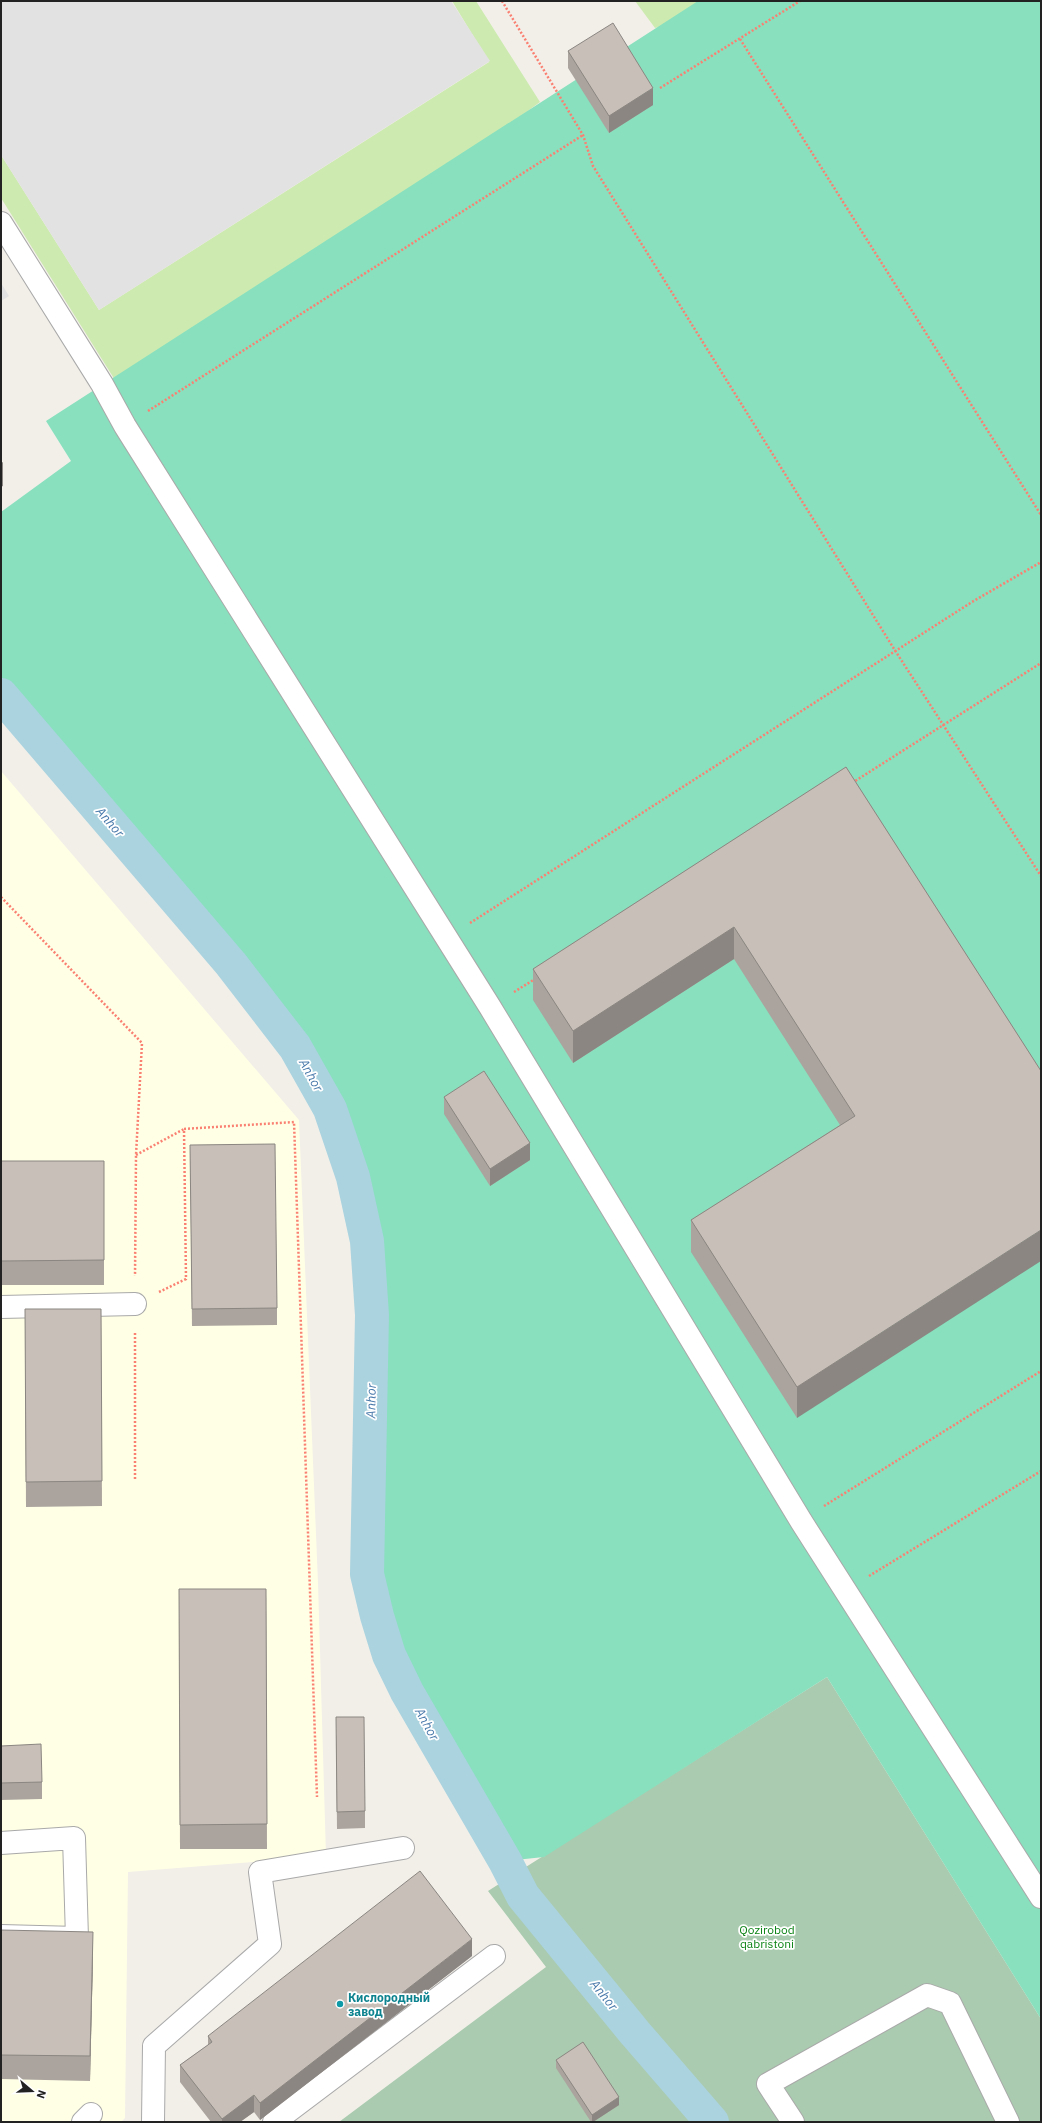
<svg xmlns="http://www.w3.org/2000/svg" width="1042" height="2123" viewBox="0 0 1042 2123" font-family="'IBM Plex Sans',sans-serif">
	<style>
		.education { fill: #ffffe5 }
		.grass { fill: #cdebb0 }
		.cemetery { fill: #aacbaf }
		.pitch { fill: #88e0be }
		.parking { fill: #e2e2e2 }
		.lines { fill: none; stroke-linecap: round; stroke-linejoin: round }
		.canal { stroke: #aad3df; stroke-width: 34 }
		.minor-casing { stroke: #a9a9a9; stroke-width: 24 }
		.path { stroke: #fa8072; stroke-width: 2.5; stroke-dasharray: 2 2; stroke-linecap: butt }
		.minor { stroke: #fff; stroke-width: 22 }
		.wall { fill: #aba49e }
		.shaded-wall { fill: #8b8681 }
		.building { fill: #c7bfb8; stroke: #8b8681 }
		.culture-dot { fill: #0f9aa8; stroke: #fff; stroke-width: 1.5 }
		.labels { text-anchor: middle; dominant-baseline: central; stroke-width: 3.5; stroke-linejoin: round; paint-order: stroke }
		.park-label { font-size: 12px; fill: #0c8416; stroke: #fff }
		.culture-label { font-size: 12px; font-weight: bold; fill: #0d838f; stroke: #fff; text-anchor: start }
		.water-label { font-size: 13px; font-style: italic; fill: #4a7aab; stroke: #fff }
	</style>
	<rect width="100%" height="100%" fill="#f2efe9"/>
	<path class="education" d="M 1,771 L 299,1120 L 318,1583 L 326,1856 L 128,1872 L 125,2118 L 121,2122 L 1,2122 Z"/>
	<g class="grass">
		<path d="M 452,1 L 476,1 L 540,102 L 130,404 L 1,198 L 1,155 L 99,310 L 489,62 Z"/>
		<path d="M 635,1 L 777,1 L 655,28 Z"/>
	</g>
	<path class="cemetery" d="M 827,1677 L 1041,2019 L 1041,2122 L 339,2122 L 546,1967 L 488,1891 Z"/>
	<path class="pitch" d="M 698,1 L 1041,1 L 1041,2019 L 827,1677 L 544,1857 L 505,1861 L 407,1692 L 389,1655 L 377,1616 L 367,1574 L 372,1315 L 367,1241 L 353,1177 L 330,1109 L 295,1047 L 231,964 L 1,695 L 1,512 L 71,461 L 46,421 Z"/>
	<g class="parking">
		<path d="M 1,1 L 451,1 L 490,61 L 99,310 L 1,155 Z"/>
		<path d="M 1,283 L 9,296 L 1,301 Z"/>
	</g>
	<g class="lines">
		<path class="canal" d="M 1,695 L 231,964 L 295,1047 L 330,1109 L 353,1177 L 367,1241 L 372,1315 L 367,1574 L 377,1616 L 389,1655 L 407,1692 L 505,1861 L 523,1896 L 635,2033 L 712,2122"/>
		<defs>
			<g id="minor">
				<path d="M 1,223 L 102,384 L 125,426 L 490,1007 L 801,1521 L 1041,1897"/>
				<path d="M 1,1307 L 135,1304"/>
				<path d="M 1,1843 L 74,1838 L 77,1938 L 1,1936"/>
				<path d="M 83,2122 L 91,2114"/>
				<path d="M 153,2122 L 154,2046 L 270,1944 L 260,1872 L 403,1848"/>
				<path d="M 274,2122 L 494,1956"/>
				<path d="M 793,2122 L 768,2084 L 927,1995 L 950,2003 L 1008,2122"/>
			</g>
		</defs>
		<use href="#minor" class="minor-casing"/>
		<g class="path">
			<path d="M 502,1 L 583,135 L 593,166 L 896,652 L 1041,876"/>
			<path d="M 740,39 L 1041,515"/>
			<path d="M 660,88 L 800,1"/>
			<path d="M 148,411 L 583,135"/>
			<path d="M 852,783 L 1041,663"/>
			<path d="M 1,897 L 142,1043 L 136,1155 L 135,1276"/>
			<path d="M 470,923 L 972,602 L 1041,562"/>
			<path d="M 514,992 L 535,979"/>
			<path d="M 136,1155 L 184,1129"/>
			<path d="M 159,1292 L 186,1279 L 184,1129 L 294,1122 L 317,1797"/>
			<path d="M 135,1479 L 135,1333"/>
			<path d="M 824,1506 L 1041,1371"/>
			<path d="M 869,1576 L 1041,1471"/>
		</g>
		<use href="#minor" class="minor"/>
	</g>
	<g class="wall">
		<path d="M 568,51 L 653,105 L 609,133 L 568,68 Z"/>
		<path d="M 846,767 L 1041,1071 L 797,1418 L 691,1252 L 691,1220 L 840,1125 L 734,959 L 573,1063 L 533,1000 L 533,969 Z"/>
		<path d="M 444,1097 L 530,1160 L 490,1186 L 444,1114 Z"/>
		<path d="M 190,1145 L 277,1308 L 277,1325 L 192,1326 Z"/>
		<rect x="1" y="1161" width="103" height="124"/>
		<path d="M 25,1309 L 101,1309 L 102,1506 L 26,1507 Z"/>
		<path d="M 179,1589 L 266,1589 L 267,1849 L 180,1849 Z"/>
		<path d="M 336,1734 L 365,1811 L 365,1828 L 337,1829 Z"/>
		<path d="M 1,1746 L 42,1782 L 42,1799 L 1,1800 Z"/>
		<path d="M 1,1930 L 93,1957 L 90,2081 L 1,2079 Z"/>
		<path d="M 472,1956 L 260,2120 L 254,2112 L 240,2122 L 211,2122 L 180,2082 L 180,2065 L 208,2045 L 208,2036 Z"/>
		<path d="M 556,2060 L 619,2105 L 593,2122 L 591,2122 L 556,2068 Z"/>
	</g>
	<g class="shaded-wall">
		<path d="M 653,88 L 653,105 L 609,133 L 609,116 Z"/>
		<path d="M 3,462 L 3,486 L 1,487 L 1,463 Z"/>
		<path d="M 734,927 L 734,959 L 573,1063 L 573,1031 Z"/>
		<path d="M 530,1143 L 530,1160 L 490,1186 L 490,1169 Z"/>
		<path d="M 1041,1230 L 1041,1261 L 797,1418 L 797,1387 Z"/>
		<path d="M 93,1932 L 93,1957 L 90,2081 L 90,2056 Z"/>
		<path d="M 472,1939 L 472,1956 L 260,2120 L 260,2103 Z"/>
		<path d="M 254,2095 L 254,2112 L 240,2122 L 222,2122 L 222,2119 Z"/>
		<path d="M 619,2097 L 619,2105 L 593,2122 L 592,2122 L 592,2115 Z"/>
	</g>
	<g class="building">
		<path d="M 613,23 L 653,88 L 609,116 L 568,51 Z"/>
		<path d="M 846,767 L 1041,1071 L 1041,1230 L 797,1387 L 691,1220 L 855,1116 L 734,927 L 573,1031 L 533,969 Z"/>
		<path d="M 484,1071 L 530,1143 L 490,1169 L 444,1097 Z"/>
		<path d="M 275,1144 L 277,1308 L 192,1309 L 190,1145 Z"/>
		<path d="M 1,1161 L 104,1161 L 104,1260 L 1,1261 Z"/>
		<path d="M 25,1309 L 101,1309 L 102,1481 L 26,1482 Z"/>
		<path d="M 179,1589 L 266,1589 L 267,1824 L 180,1825 Z"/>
		<path d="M 336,1717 L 364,1717 L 365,1811 L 337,1812 Z"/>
		<path d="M 41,1744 L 42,1782 L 1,1783 L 1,1746 Z"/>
		<path d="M 420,1871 L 472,1939 L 260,2103 L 254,2095 L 222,2119 L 180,2065 L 212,2042 L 208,2036 Z"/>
		<path d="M 1,1930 L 93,1932 L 90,2056 L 1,2055 Z"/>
		<path d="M 583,2042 L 619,2097 L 592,2115 L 556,2060 Z"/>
	</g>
	<circle class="culture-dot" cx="340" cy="2004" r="4"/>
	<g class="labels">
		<g class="park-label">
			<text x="767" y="1929">Qozirobod<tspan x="767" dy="14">qabristoni</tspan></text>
		</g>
		<g class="culture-label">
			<text x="348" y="1997">Кислородный<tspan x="348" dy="14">завод</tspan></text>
		</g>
		<g class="water-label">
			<text transform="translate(110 822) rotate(49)">Anhor</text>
			<text transform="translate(311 1075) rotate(61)">Anhor</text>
			<text transform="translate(371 1401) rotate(-89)">Anhor</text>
			<text transform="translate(427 1724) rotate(61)">Anhor</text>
			<text transform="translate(604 1995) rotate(51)">Anhor</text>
		</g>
	</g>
	<rect width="1042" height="2123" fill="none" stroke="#222222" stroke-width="4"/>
	<g transform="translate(32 2091) rotate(109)" stroke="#ffffff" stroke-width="3" paint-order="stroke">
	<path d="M0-3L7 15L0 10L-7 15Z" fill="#222222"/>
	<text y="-6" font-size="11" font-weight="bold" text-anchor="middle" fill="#222222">N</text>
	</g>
</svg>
